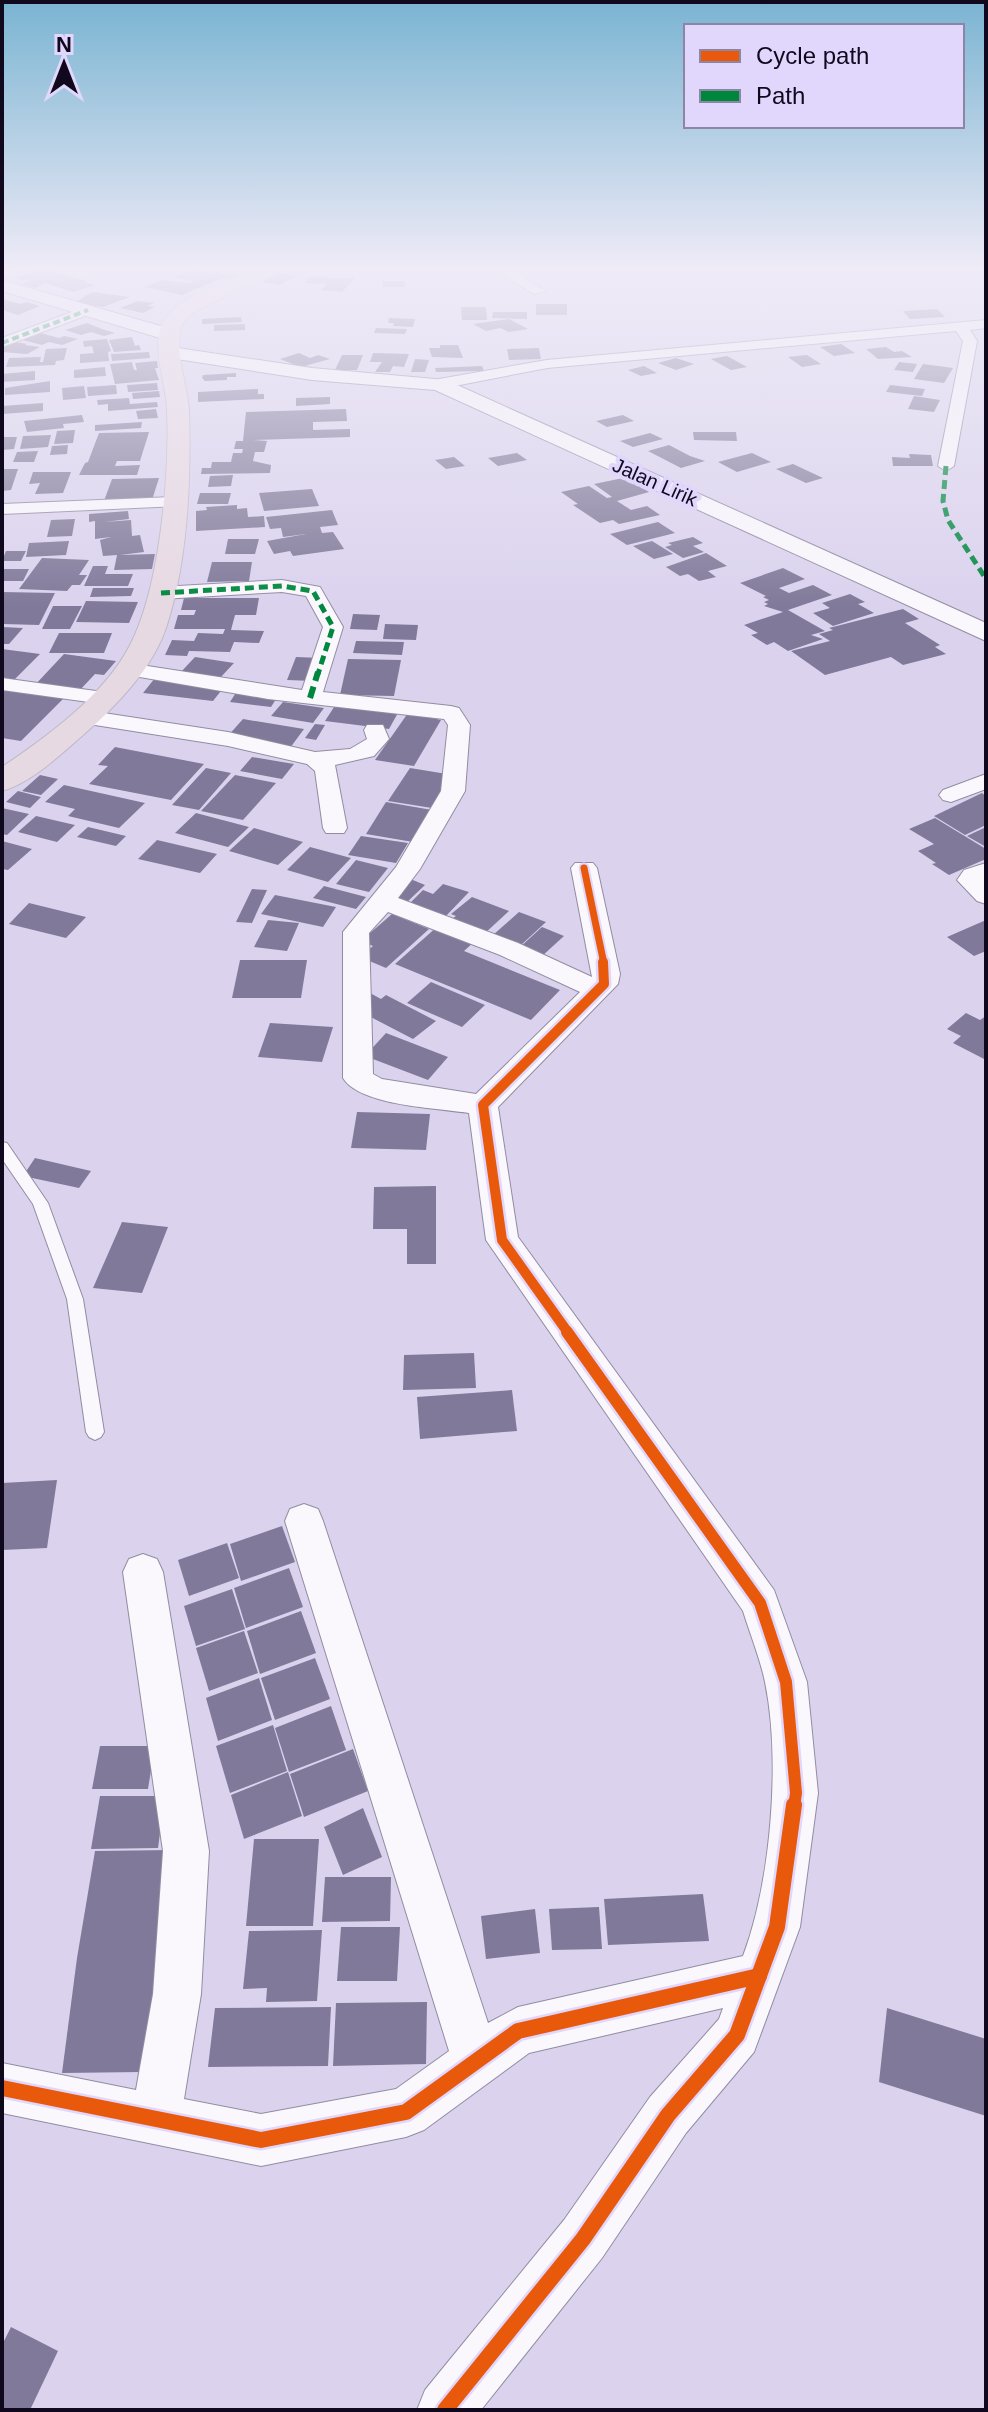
<svg xmlns="http://www.w3.org/2000/svg" width="988" height="2412" viewBox="0 0 988 2412" font-family="Arial,sans-serif">
	<style>
		.building { fill: #807999 }
		.lines { fill: none; stroke-linecap: round; stroke-linejoin: round }
		.lane-casing { stroke: #928ca2; stroke-width: 2 }
		.street-casing { stroke: #928ca2; stroke-width: 2 }
		.secondary-casing { stroke: #928ca2; stroke-width: 2 }
		.highway-casing { stroke: #beb9c7; stroke-width: 2 }
		.lane { fill: #faf8fc; fill-rule: evenodd }
		.street { fill: #faf8fc; fill-rule: evenodd }
		.secondary { fill: #faf8fc; fill-rule: evenodd }
		.highway { fill: #e7d9e2; fill-rule: evenodd }
		.quiet-far2 { stroke: #00873e; stroke-width: 4; stroke-dasharray: 7 4; stroke-linecap: butt }
		.quiet-far1 { stroke: #00873e; stroke-width: 5; stroke-dasharray: 9 5; stroke-linecap: butt }
		.quiet { stroke: #00873e; stroke-width: 6; stroke-dasharray: 12 6; stroke-linecap: butt }
		.cycleway-far3-casing { stroke: #e1d7fd; stroke-width: 11 }
		.cycleway-far2-casing { stroke: #e1d7fd; stroke-width: 15 }
		.cycleway-far1-casing { stroke: #e1d7fd; stroke-width: 17 }
		.cycleway-casing { stroke: #e1d7fd; stroke-width: 21 }
		.cycleway-far3 { stroke: #e8590c; stroke-width: 7 }
		.cycleway-far2 { stroke: #e8590c; stroke-width: 10 }
		.cycleway-far1 { stroke: #e8590c; stroke-width: 12 }
		.cycleway { stroke: #e8590c; stroke-width: 16 }
		.labels { text-anchor: middle; dominant-baseline: central; stroke-width: 8; stroke-linejoin: round; paint-order: stroke }
		.far-street-label { font-size: 20px; fill: #10091e; stroke: #e1d7fd }
	</style>
	<rect width="100%" height="100%" fill="#dbd3ee"/>
	<g class="building">
		<path d="M 38,270 L 61,270 L 55,273 L 88,281 L 83,282 L 95,285 L 73,292 L 45,283 L 36,288 L 22,284 L 31,281 L 15,278 Z"/>
		<path d="M 192,270 L 242,276 L 231,280 L 222,278 L 182,295 L 144,287 L 162,280 L 190,283 L 194,281 L 174,277 Z"/>
		<path d="M 278,273 L 297,276 L 280,285 L 261,282 Z"/>
		<path d="M 310,276 L 334,278 L 355,278 L 342,292 L 321,290 L 327,284 L 304,283 Z"/>
		<rect x="383" y="281" width="22" height="6"/>
		<path d="M 92,292 L 130,297 L 103,307 L 74,303 Z"/>
		<path d="M 2,299 L 20,304 L 27,302 L 40,306 L 18,315 L 2,310 Z"/>
		<path d="M 138,301 L 154,303 L 148,306 L 155,307 L 143,313 L 120,308 Z"/>
		<rect x="536" y="304" width="31" height="11"/>
		<path d="M 461,307 L 486,307 L 487,320 L 462,320 Z"/>
		<path d="M 937,309 L 945,317 L 910,319 L 903,311 Z"/>
		<path d="M 493,312 L 527,312 L 527,319 L 492,318 Z"/>
		<path d="M 241,317 L 242,322 L 202,324 L 202,319 Z"/>
		<path d="M 389,318 L 415,319 L 413,327 L 393,326 L 394,323 L 388,323 Z"/>
		<path d="M 509,319 L 528,329 L 509,332 L 500,328 L 486,331 L 473,324 Z"/>
		<path d="M 87,323 L 102,329 L 115,333 L 104,336 L 91,332 L 81,335 L 65,330 Z"/>
		<path d="M 245,324 L 245,330 L 214,331 L 214,325 Z"/>
		<path d="M 376,328 L 407,329 L 405,334 L 374,333 Z"/>
		<path d="M 37,332 L 59,338 L 64,336 L 78,339 L 62,345 L 49,342 L 42,345 L 19,339 Z"/>
		<path d="M 132,337 L 135,346 L 139,345 L 141,350 L 114,352 L 109,340 Z"/>
		<path d="M 107,339 L 111,351 L 108,352 L 109,361 L 80,363 L 80,354 L 94,353 L 92,346 L 84,347 L 83,341 Z"/>
		<path d="M 10,341 L 27,344 L 25,345 L 40,347 L 27,354 L 2,352 L 2,345 Z"/>
		<path d="M 841,344 L 855,353 L 834,356 L 820,347 Z"/>
		<path d="M 440,345 L 458,345 L 463,358 L 432,357 L 429,348 L 440,348 Z"/>
		<path d="M 886,347 L 894,352 L 902,351 L 912,357 L 878,359 L 866,349 Z"/>
		<path d="M 67,348 L 64,360 L 56,361 L 55,365 L 6,367 L 9,358 L 41,357 L 40,362 L 43,362 L 46,349 Z"/>
		<path d="M 539,348 L 541,359 L 509,360 L 507,349 Z"/>
		<path d="M 149,352 L 150,358 L 112,361 L 111,354 Z"/>
		<path d="M 299,353 L 310,358 L 318,355 L 330,359 L 301,367 L 280,359 Z"/>
		<path d="M 373,353 L 409,354 L 404,367 L 393,366 L 390,372 L 375,372 L 382,362 L 370,362 Z"/>
		<path d="M 342,355 L 363,355 L 357,370 L 335,370 Z"/>
		<path d="M 807,355 L 821,364 L 802,367 L 788,357 Z"/>
		<path d="M 727,356 L 747,367 L 731,370 L 711,359 Z"/>
		<path d="M 676,358 L 694,364 L 676,370 L 658,363 Z"/>
		<path d="M 415,359 L 429,360 L 425,372 L 411,372 Z"/>
		<path d="M 157,361 L 158,368 L 155,368 L 159,380 L 115,384 L 110,364 L 132,362 L 134,370 L 137,370 L 135,363 Z"/>
		<path d="M 899,362 L 917,364 L 913,372 L 894,370 Z"/>
		<path d="M 923,364 L 953,368 L 944,383 L 914,379 Z"/>
		<path d="M 482,366 L 484,371 L 436,372 L 435,368 Z"/>
		<path d="M 644,366 L 657,373 L 641,376 L 628,370 Z"/>
		<path d="M 105,367 L 106,376 L 74,378 L 74,370 Z"/>
		<path d="M 35,371 L 35,380 L 2,382 L 2,374 Z"/>
		<path d="M 236,373 L 236,377 L 227,377 L 227,380 L 205,381 L 202,378 L 203,375 Z"/>
		<path d="M 50,381 L 50,392 L 5,395 L 5,388 Z"/>
		<path d="M 157,383 L 158,390 L 128,392 L 127,385 Z"/>
		<path d="M 116,385 L 117,394 L 88,396 L 87,387 Z"/>
		<path d="M 890,385 L 925,389 L 922,396 L 886,392 Z"/>
		<path d="M 84,386 L 86,398 L 63,400 L 62,388 Z"/>
		<path d="M 258,389 L 258,394 L 264,394 L 264,399 L 198,402 L 198,392 Z"/>
		<path d="M 159,391 L 160,397 L 133,399 L 132,393 Z"/>
		<path d="M 914,396 L 940,400 L 934,412 L 908,409 Z"/>
		<path d="M 330,397 L 330,404 L 296,406 L 296,398 Z"/>
		<path d="M 129,398 L 130,404 L 157,402 L 158,407 L 108,411 L 108,404 L 98,405 L 97,400 Z"/>
		<path d="M 43,403 L 43,411 L 2,414 L 2,406 Z"/>
		<path d="M 156,409 L 158,418 L 138,419 L 136,411 Z"/>
		<path d="M 346,409 L 347,421 L 313,422 L 313,430 L 350,429 L 350,437 L 253,440 L 267,441 L 264,452 L 255,452 L 253,461 L 271,465 L 270,473 L 201,474 L 202,468 L 211,468 L 212,462 L 231,462 L 233,453 L 242,453 L 243,449 L 234,449 L 236,441 L 243,441 L 246,412 Z"/>
		<path d="M 82,415 L 84,422 L 63,424 L 64,428 L 27,432 L 24,421 Z"/>
		<path d="M 623,415 L 634,421 L 607,427 L 596,421 Z"/>
		<path d="M 142,422 L 141,428 L 95,431 L 95,425 Z"/>
		<path d="M 75,430 L 73,443 L 54,444 L 57,431 Z"/>
		<path d="M 149,432 L 140,461 L 117,461 L 115,466 L 140,465 L 137,475 L 79,475 L 85,463 L 88,462 L 99,433 Z"/>
		<path d="M 693,432 L 736,432 L 737,441 L 694,440 Z"/>
		<path d="M 650,433 L 663,439 L 633,447 L 620,441 Z"/>
		<path d="M 51,435 L 48,447 L 20,449 L 23,436 Z"/>
		<path d="M 2,437 L 17,437 L 14,449 L 2,450 Z"/>
		<path d="M 68,445 L 67,454 L 50,455 L 52,446 Z"/>
		<path d="M 669,445 L 690,456 L 705,461 L 681,468 L 648,451 Z"/>
		<path d="M 38,451 L 34,462 L 13,462 L 17,452 Z"/>
		<path d="M 517,453 L 527,460 L 498,466 L 488,458 Z"/>
		<path d="M 752,453 L 771,462 L 737,472 L 718,462 Z"/>
		<path d="M 909,454 L 931,455 L 933,466 L 893,466 L 892,457 L 910,458 Z"/>
		<path d="M 454,457 L 465,466 L 446,469 L 435,460 Z"/>
		<path d="M 793,464 L 823,478 L 806,483 L 776,469 Z"/>
		<path d="M 2,469 L 18,469 L 11,490 L 2,491 Z"/>
		<path d="M 33,472 L 71,472 L 63,493 L 35,494 L 40,483 L 29,484 Z"/>
		<path d="M 233,475 L 231,486 L 208,487 L 210,476 Z"/>
		<path d="M 628,477 L 649,492 L 617,501 L 631,510 L 647,506 L 660,515 L 619,524 L 613,520 L 600,523 L 573,505 L 578,504 L 561,492 L 589,486 L 607,498 L 612,497 L 594,484 Z"/>
		<path d="M 159,478 L 152,500 L 104,501 L 112,479 Z"/>
		<path d="M 312,489 L 319,506 L 264,511 L 259,493 Z"/>
		<path d="M 200,493 L 231,493 L 228,504 L 197,504 Z"/>
		<path d="M 237,505 L 237,509 L 247,508 L 248,517 L 264,516 L 265,527 L 196,531 L 196,511 L 207,510 L 206,507 Z"/>
		<path d="M 332,510 L 338,525 L 320,527 L 322,533 L 333,532 L 344,549 L 293,556 L 290,551 L 274,554 L 267,541 L 306,534 L 283,537 L 281,528 L 270,529 L 266,517 Z"/>
		<path d="M 128,511 L 129,519 L 104,522 L 131,520 L 132,536 L 140,535 L 144,552 L 120,555 L 155,554 L 152,569 L 114,570 L 117,555 L 103,556 L 100,540 L 111,537 L 95,539 L 95,521 L 89,522 L 89,514 Z"/>
		<path d="M 75,519 L 72,536 L 47,537 L 51,520 Z"/>
		<path d="M 658,522 L 675,533 L 627,545 L 610,534 Z"/>
		<path d="M 693,537 L 703,543 L 693,546 L 704,552 L 683,558 L 665,547 L 672,545 L 668,543 Z"/>
		<path d="M 228,539 L 259,539 L 255,554 L 225,554 Z"/>
		<path d="M 69,541 L 66,555 L 26,557 L 29,543 Z"/>
		<path d="M 652,541 L 673,554 L 654,559 L 633,546 Z"/>
		<path d="M 6,551 L 26,551 L 21,561 L 2,561 Z"/>
		<path d="M 706,553 L 727,566 L 708,571 L 716,577 L 699,581 L 688,574 L 680,576 L 666,567 Z"/>
		<path d="M 42,558 L 89,560 L 79,575 L 87,575 L 80,585 L 72,585 L 67,591 L 19,589 Z"/>
		<path d="M 212,562 L 252,562 L 249,581 L 207,582 Z"/>
		<path d="M 93,566 L 108,566 L 105,574 L 133,574 L 128,586 L 84,586 Z"/>
		<path d="M 783,568 L 805,579 L 779,588 L 789,593 L 813,585 L 832,595 L 788,610 L 825,631 L 811,635 L 823,639 L 788,651 L 774,642 L 767,645 L 751,635 L 758,633 L 744,625 L 783,612 L 764,606 L 768,604 L 764,602 L 769,600 L 763,597 L 766,596 L 740,583 Z"/>
		<path d="M 2,569 L 29,569 L 23,581 L 2,581 Z"/>
		<path d="M 93,588 L 134,588 L 131,596 L 90,597 Z"/>
		<path d="M 2,592 L 55,593 L 39,625 L 2,624 Z"/>
		<path d="M 850,594 L 865,602 L 858,604 L 874,613 L 833,626 L 813,613 L 830,608 L 822,603 Z"/>
		<path d="M 184,598 L 259,598 L 256,615 L 235,615 L 231,630 L 264,631 L 259,643 L 234,642 L 230,652 L 189,651 L 187,656 L 165,655 L 172,640 L 194,641 L 198,633 L 223,634 L 225,629 L 174,629 L 178,615 L 194,615 L 196,610 L 181,610 Z"/>
		<path d="M 86,601 L 138,602 L 129,623 L 76,622 Z"/>
		<path d="M 53,606 L 82,606 L 70,629 L 42,629 Z"/>
		<path d="M 903,609 L 919,619 L 905,623 L 940,645 L 935,647 L 946,654 L 903,665 L 891,657 L 825,675 L 791,651 L 830,641 L 819,634 L 833,630 L 829,628 Z"/>
		<path d="M 353,614 L 380,615 L 377,630 L 350,629 Z"/>
		<path d="M 385,624 L 418,625 L 416,640 L 383,639 Z"/>
		<path d="M 2,627 L 23,628 L 9,644 L 2,644 Z"/>
		<path d="M 59,633 L 112,633 L 104,653 L 49,653 Z"/>
		<path d="M 356,641 L 404,642 L 402,655 L 353,653 Z"/>
		<path d="M 2,649 L 40,654 L 14,680 L 2,679 Z"/>
		<path d="M 64,654 L 116,661 L 104,675 L 95,674 L 79,691 L 34,686 Z"/>
		<path d="M 195,657 L 234,663 L 219,679 L 180,673 Z"/>
		<path d="M 296,657 L 321,658 L 313,681 L 287,680 Z"/>
		<path d="M 348,659 L 401,660 L 394,696 L 340,695 Z"/>
		<path d="M 155,678 L 224,687 L 213,701 L 143,693 Z"/>
		<path d="M 2,689 L 64,698 L 21,741 L 2,738 Z"/>
		<path d="M 237,691 L 278,696 L 271,707 L 230,702 Z"/>
		<path d="M 283,702 L 324,708 L 313,723 L 271,716 Z"/>
		<path d="M 336,704 L 399,711 L 389,729 L 325,721 Z"/>
		<path d="M 408,713 L 441,720 L 414,766 L 375,760 Z"/>
		<path d="M 243,719 L 304,729 L 290,748 L 227,737 Z"/>
		<path d="M 315,724 L 325,725 L 316,740 L 305,738 Z"/>
		<path d="M 115,747 L 204,764 L 171,800 L 89,784 L 108,766 L 98,765 Z"/>
		<path d="M 252,757 L 294,764 L 282,779 L 240,771 Z"/>
		<path d="M 206,768 L 231,773 L 199,810 L 172,805 Z"/>
		<path d="M 410,768 L 453,775 L 432,808 L 388,801 Z"/>
		<path d="M 40,775 L 58,779 L 41,795 L 22,791 Z"/>
		<path d="M 235,775 L 276,783 L 243,820 L 201,811 Z"/>
		<path d="M 64,785 L 145,803 L 119,828 L 68,816 L 75,809 L 45,802 Z"/>
		<path d="M 18,791 L 41,797 L 30,808 L 6,802 Z"/>
		<path d="M 982,793 L 986,796 L 986,825 L 965,835 L 934,816 Z"/>
		<path d="M 386,802 L 432,810 L 413,842 L 366,834 Z"/>
		<path d="M 2,808 L 29,814 L 7,835 L 2,834 Z"/>
		<path d="M 196,813 L 249,827 L 228,847 L 175,833 Z"/>
		<path d="M 36,816 L 75,825 L 57,842 L 18,832 Z"/>
		<path d="M 935,818 L 986,849 L 986,859 L 949,875 L 932,864 L 936,863 L 918,851 L 934,844 L 909,829 Z"/>
		<path d="M 88,827 L 126,836 L 116,846 L 77,837 Z"/>
		<path d="M 986,827 L 986,847 L 967,836 Z"/>
		<path d="M 254,828 L 303,842 L 278,865 L 229,851 Z"/>
		<path d="M 361,836 L 408,843 L 396,863 L 348,855 Z"/>
		<path d="M 157,840 L 217,854 L 200,873 L 138,859 Z"/>
		<path d="M 2,841 L 32,849 L 8,870 L 2,869 Z"/>
		<path d="M 310,847 L 351,858 L 328,882 L 287,870 Z"/>
		<path d="M 356,860 L 388,868 L 369,892 L 336,884 Z"/>
		<path d="M 408,878 L 425,885 L 405,904 L 387,897 Z"/>
		<path d="M 443,884 L 469,892 L 445,917 L 408,905 L 423,890 L 433,894 Z"/>
		<path d="M 324,886 L 366,897 L 356,909 L 313,898 Z"/>
		<path d="M 252,889 L 267,890 L 252,923 L 236,922 Z"/>
		<path d="M 275,895 L 336,907 L 323,927 L 261,914 Z"/>
		<path d="M 472,897 L 509,911 L 483,935 L 449,921 L 456,916 L 451,914 Z"/>
		<path d="M 29,903 L 86,917 L 66,938 L 9,924 Z"/>
		<path d="M 519,912 L 546,922 L 520,946 L 493,935 Z"/>
		<path d="M 392,914 L 429,929 L 386,968 L 360,957 L 373,946 L 361,941 Z"/>
		<path d="M 268,920 L 299,923 L 287,951 L 254,947 Z"/>
		<path d="M 986,920 L 986,951 L 974,956 L 947,937 Z"/>
		<path d="M 438,926 L 475,941 L 464,951 L 560,990 L 531,1020 L 395,964 Z"/>
		<path d="M 542,927 L 564,936 L 541,957 L 519,948 Z"/>
		<path d="M 240,960 L 307,960 L 301,998 L 232,998 Z"/>
		<path d="M 431,982 L 485,1005 L 462,1027 L 407,1003 Z"/>
		<path d="M 370,993 L 381,999 L 386,995 L 436,1021 L 413,1039 L 363,1013 L 372,1006 L 361,1001 Z"/>
		<path d="M 966,1013 L 980,1020 L 986,1016 L 986,1060 L 953,1043 L 961,1036 L 947,1029 Z"/>
		<path d="M 270,1023 L 333,1027 L 322,1062 L 258,1057 Z"/>
		<path d="M 386,1033 L 448,1057 L 428,1080 L 365,1056 Z"/>
		<path d="M 357,1112 L 430,1114 L 426,1150 L 351,1148 Z"/>
		<path d="M 35,1158 L 91,1171 L 79,1188 L 23,1176 Z"/>
		<path d="M 436,1186 L 436,1264 L 407,1264 L 407,1229 L 373,1229 L 374,1187 Z"/>
		<path d="M 122,1222 L 168,1227 L 142,1293 L 93,1288 Z"/>
		<path d="M 474,1353 L 476,1388 L 403,1390 L 404,1355 Z"/>
		<path d="M 512,1390 L 517,1431 L 420,1439 L 417,1397 Z"/>
		<path d="M 57,1480 L 47,1548 L 2,1550 L 2,1483 Z"/>
		<path d="M 282,1526 L 295,1562 L 241,1581 L 230,1544 Z"/>
		<path d="M 227,1543 L 239,1578 L 189,1596 L 178,1560 Z"/>
		<path d="M 289,1568 L 303,1607 L 246,1628 L 234,1588 Z"/>
		<path d="M 232,1589 L 245,1629 L 196,1646 L 184,1606 Z"/>
		<path d="M 301,1611 L 316,1653 L 260,1674 L 247,1631 Z"/>
		<path d="M 244,1631 L 258,1673 L 209,1691 L 196,1648 Z"/>
		<path d="M 315,1658 L 330,1699 L 275,1720 L 261,1678 Z"/>
		<path d="M 259,1678 L 272,1720 L 218,1741 L 206,1698 Z"/>
		<path d="M 331,1706 L 346,1750 L 289,1772 L 275,1728 Z"/>
		<path d="M 273,1725 L 287,1771 L 230,1793 L 216,1746 Z"/>
		<path d="M 100,1746 L 155,1746 L 148,1789 L 92,1789 Z"/>
		<path d="M 353,1749 L 368,1791 L 304,1817 L 290,1774 Z"/>
		<path d="M 288,1772 L 302,1816 L 244,1839 L 231,1795 Z"/>
		<path d="M 100,1796 L 165,1796 L 158,1848 L 91,1849 Z"/>
		<path d="M 363,1808 L 382,1857 L 343,1875 L 324,1827 Z"/>
		<path d="M 254,1839 L 319,1839 L 313,1926 L 246,1926 Z"/>
		<path d="M 172,1850 L 142,2072 L 62,2073 L 77,1958 L 95,1851 Z"/>
		<path d="M 325,1877 L 391,1877 L 390,1921 L 322,1922 Z"/>
		<path d="M 703,1894 L 709,1941 L 608,1945 L 604,1899 Z"/>
		<path d="M 599,1907 L 602,1949 L 552,1950 L 549,1909 Z"/>
		<path d="M 535,1909 L 540,1953 L 486,1959 L 481,1916 Z"/>
		<path d="M 341,1927 L 400,1927 L 397,1981 L 337,1981 Z"/>
		<path d="M 322,1930 L 317,2001 L 266,2002 L 267,1988 L 243,1989 L 249,1931 Z"/>
		<path d="M 427,2002 L 426,2064 L 333,2066 L 336,2003 Z"/>
		<path d="M 331,2007 L 328,2066 L 208,2067 L 215,2008 Z"/>
		<path d="M 887,2008 L 986,2039 L 986,2116 L 879,2082 Z"/>
		<path d="M 11,2327 L 58,2351 L 30,2410 L 2,2410 L 2,2345 Z"/>
	</g>
	<g class="lines">
		<defs>
			<path id="lane" d="M 2,1142 L 7,1143 L 48,1203 L 83,1299 L 104,1432 L 101,1437 L 95,1440 L 89,1437 L 86,1432 L 67,1299 L 33,1204 L 2,1159 Z"/>
			<g id="street">
				<path d="M 6,270 L 25,270 L 2,280 L 2,272 Z"/>
				<path d="M 495,270 L 511,270 L 546,291 L 534,294 Z"/>
				<path d="M 88,306 L 93,307 L 93,313 L 2,347 L 2,338 Z"/>
				<path d="M 986,320 L 986,328 L 970,330 L 977,341 L 954,466 L 946,471 L 938,466 L 963,341 L 956,331 L 547,368 L 439,389 L 431,384 L 439,379 L 547,360 Z"/>
				<path d="M 173,497 L 179,498 L 182,502 L 179,506 L 2,514 L 2,504 Z"/>
				<path d="M 282,580 L 320,587 L 343,627 L 323,692 L 451,706 L 459,708 L 470,725 L 465,791 L 420,869 L 398,898 L 518,943 L 592,977 L 571,868 L 575,863 L 593,863 L 597,868 L 620,974 L 618,984 L 498,1107 L 518,1237 L 774,1590 L 807,1682 L 818,1793 L 800,1927 L 754,2052 L 686,2133 L 602,2258 L 481,2410 L 417,2410 L 425,2390 L 564,2220 L 650,2097 L 719,2019 L 723,2008 L 529,2053 L 424,2130 L 406,2137 L 261,2166 L 2,2113 L 2,2063 L 136,2090 L 153,1994 L 163,1851 L 123,1572 L 129,1559 L 143,1554 L 157,1559 L 163,1572 L 209,1851 L 201,1994 L 184,2099 L 261,2114 L 396,2089 L 449,2051 L 285,1521 L 290,1509 L 304,1504 L 318,1509 L 323,1521 L 488,2023 L 518,2007 L 743,1956 C 771,1882 781,1760 765,1682 C 760,1658 750,1634 743,1611 L 486,1240 L 469,1113 C 438,1108 360,1106 343,1078 L 343,932 L 396,867 L 441,791 L 448,725 L 444,719 L 268,699 L 128,675 L 117,669 L 128,663 L 302,690 L 323,627 L 306,596 L 282,592 L 161,599 L 151,593 L 161,587 ZM 388,912 L 500,955 L 580,992 L 476,1094 L 382,1079 L 373,1074 L 369,933 Z"/>
				<path d="M 2,678 L 103,692 L 114,698 L 103,704 L 2,690 Z"/>
				<path d="M 84,710 L 228,732 L 315,752 L 350,749 L 367,739 L 364,730 L 367,725 L 383,725 L 389,739 L 374,756 L 335,765 L 347,828 L 344,833 L 326,833 L 323,828 L 315,771 L 307,764 L 228,746 L 76,722 L 73,717 L 76,712 Z"/>
				<path d="M 986,774 L 986,789 L 951,802 L 943,800 L 939,795 L 943,790 Z"/>
				<path d="M 986,863 L 986,904 L 977,901 L 957,880 L 964,870 Z"/>
			</g>
			<g id="secondary">
				<path d="M 2,280 L 174,330 L 177,334 L 167,340 L 2,291 Z"/>
				<path d="M 171,347 L 312,368 L 446,380 L 986,623 L 986,641 L 435,390 L 312,380 L 164,357 L 161,353 Z"/>
			</g>
			<path id="highway" d="M 255,270 L 280,270 L 197,310 C 188,317 181,321 180,333 C 176,360 188,386 189,412 C 191,481 188,559 167,625 C 153,669 116,706 82,736 C 60,755 31,783 2,791 L 2,767 C 48,736 103,696 129,647 C 160,590 170,473 167,408 C 166,381 149,344 165,319 C 182,293 228,281 255,270 Z"/>
		</defs>
		<use href="#lane" class="lane-casing"/>
		<use href="#street" class="street-casing"/>
		<use href="#secondary" class="secondary-casing"/>
		<use href="#highway" class="highway-casing"/>
		<use href="#lane" class="lane"/>
		<use href="#street" class="street"/>
		<use href="#secondary" class="secondary"/>
		<use href="#highway" class="highway"/>
		<path class="quiet-far2" d="M 2,343 L 88,310"/>
		<g class="quiet-far1">
			<path d="M 946,466 L 943,501 L 948,520 L 986,579"/>
			<path d="M 161,593 L 282,586 L 313,591 L 333,627 L 318,674"/>
		</g>
		<path class="quiet" d="M 310,698 L 318,672"/>
		<defs>
			<path id="cycleway-far3" d="M 584,868 L 604,964"/>
			<path id="cycleway-far2" d="M 569,1334 L 502,1240 L 483,1105 L 604,984 L 603,962"/>
			<path id="cycleway-far1" d="M 567,1332 L 760,1603 L 786,1682 L 796,1793 L 794,1807"/>
			<g id="cycleway">
				<path d="M 2,2088 L 261,2140 L 406,2112 L 518,2031 L 759,1976"/>
				<path d="M 445,2410 L 583,2239 L 668,2115 L 737,2035 L 777,1927 L 794,1805"/>
			</g>
		</defs>
		<use href="#cycleway-far3" class="cycleway-far3-casing"/>
		<use href="#cycleway-far2" class="cycleway-far2-casing"/>
		<use href="#cycleway-far1" class="cycleway-far1-casing"/>
		<use href="#cycleway" class="cycleway-casing"/>
		<use href="#cycleway-far3" class="cycleway-far3"/>
		<use href="#cycleway-far2" class="cycleway-far2"/>
		<use href="#cycleway-far1" class="cycleway-far1"/>
		<use href="#cycleway" class="cycleway"/>
	</g>
	<linearGradient id="sky" x2="0" y2="1"><stop stop-color="#7ab4d2"/><stop offset="0.44" stop-color="#efebf7"/><stop offset="1" stop-color="#efebf7" stop-opacity="0"/></linearGradient>
	<rect width="988" height="608" fill="url(#sky)"/>
	<g class="labels">
		<g class="far-street-label">
			<text transform="translate(655 482) rotate(24)">Jalan Lirik</text>
		</g>
	</g>
	<rect width="988" height="2412" fill="none" stroke="#10091e" stroke-width="8"/>
	<rect x="684" y="24" width="280" height="104" fill="#e1d7fd" stroke="#8d85a4" stroke-width="2"/>
	<rect x="700" y="50" width="40" height="12" fill="#e8590c" stroke="#8d85a4" stroke-width="2"/>
	<text x="756" y="64" font-size="24" fill="#10091e">Cycle path</text>
	<rect x="700" y="90" width="40" height="12" fill="#00873e" stroke="#8d85a4" stroke-width="2"/>
	<text x="756" y="104" font-size="24" fill="#10091e">Path</text>
	<g transform="translate(64 64)" stroke="#e1d7fd" stroke-width="6" paint-order="stroke">
	<path d="M0-6L14 30L0 20L-14 30Z" fill="#10091e"/>
	<text y="-12" font-size="22" font-weight="bold" text-anchor="middle" fill="#10091e">N</text>
	</g>
</svg>
